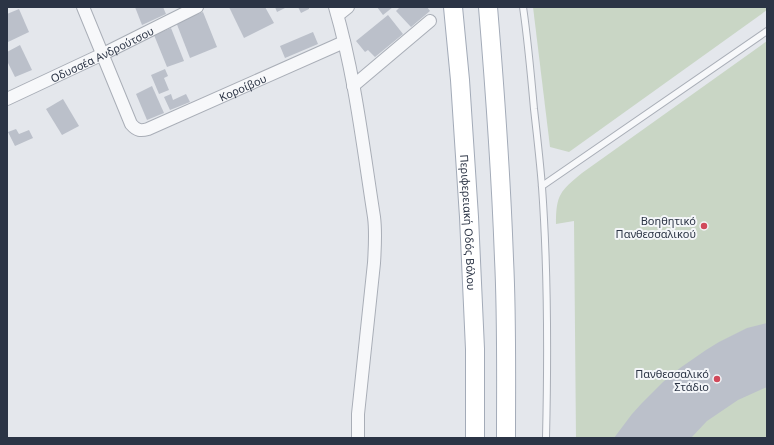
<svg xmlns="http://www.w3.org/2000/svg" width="774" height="445" viewBox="0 0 774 445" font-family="'Noto Sans',sans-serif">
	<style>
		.green { fill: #c9d6c5 }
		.building { fill: #bbc0ca }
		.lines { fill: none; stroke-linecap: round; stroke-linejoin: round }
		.lane-casing { stroke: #a9aeb7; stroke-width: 8 }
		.street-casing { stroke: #a9aeb7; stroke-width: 14 }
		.primary-casing { stroke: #a3abb8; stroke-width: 20 }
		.lane { stroke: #f7f8fa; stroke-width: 6 }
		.street { stroke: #f7f8fa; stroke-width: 12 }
		.primary { stroke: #fff; stroke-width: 18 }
		.poi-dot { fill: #d1495b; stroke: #f4f6f9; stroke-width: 1.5 }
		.labels { text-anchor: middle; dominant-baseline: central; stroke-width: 4; stroke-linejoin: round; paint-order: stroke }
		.street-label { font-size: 11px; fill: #2b3445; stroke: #f4f6f9 }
		.poi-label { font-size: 11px; fill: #2b3445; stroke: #f4f6f9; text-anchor: end }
	</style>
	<rect width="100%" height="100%" fill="#e4e7ec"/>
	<g class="green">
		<path d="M 533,7 L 767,7 L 767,10 L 569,152 L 550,147 Z"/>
		<path d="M 767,41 L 767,438 L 576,438 L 574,221 L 556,224 C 556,195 560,191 582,173 Z"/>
	</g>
	<g class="building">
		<path d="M 135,7 L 163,7 L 166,14 L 142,25 Z"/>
		<path d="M 229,7 L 265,7 L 274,23 L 244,38 Z"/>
		<path d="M 275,7 L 287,7 L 277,12 Z"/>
		<path d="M 298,7 L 309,7 L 309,9 L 301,13 Z"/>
		<path d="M 377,7 L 393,7 L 383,15 Z"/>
		<path d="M 400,7 L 427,7 L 430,11 L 411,27 L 396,11 Z"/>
		<path d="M 19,9 L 29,32 L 8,42 L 7,14 Z"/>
		<path d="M 203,12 L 217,47 L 190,58 L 176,22 Z"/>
		<path d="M 388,15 L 403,34 L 375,57 L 368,50 L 365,52 L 356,41 Z"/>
		<path d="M 171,28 L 184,61 L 167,67 L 154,35 Z"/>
		<path d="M 313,32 L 318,44 L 285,58 L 280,46 Z"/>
		<path d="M 20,45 L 32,70 L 15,77 L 7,61 L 7,52 Z"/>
		<path d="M 165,69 L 168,76 L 164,78 L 169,90 L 159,94 L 151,75 Z"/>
		<path d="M 152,86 L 164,113 L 147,120 L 136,94 Z"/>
		<path d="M 171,94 L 173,100 L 186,94 L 190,102 L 170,110 L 164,97 Z"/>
		<path d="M 63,99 L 79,126 L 62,135 L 46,109 Z"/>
		<path d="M 16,129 L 19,134 L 29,130 L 33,138 L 15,146 L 8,132 Z"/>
		<path d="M 767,323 L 767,387 L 738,400 L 707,421 L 691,438 L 614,438 L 632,414 L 642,403 L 663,382 L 680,368 L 706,350 L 719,342 L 747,328 Z"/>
	</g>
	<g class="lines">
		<defs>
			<g id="lane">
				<path d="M 523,7 C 528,41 531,75 534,109 C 537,135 540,161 542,187 C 548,271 548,354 546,438"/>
				<path d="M 542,186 L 767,31"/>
			</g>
			<g id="street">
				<path id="s1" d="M 83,7 L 131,124 C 137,131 141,131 148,129 L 344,42"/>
				<path d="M 335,7 C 355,75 363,147 374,217 C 376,232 375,247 374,263 L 358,414 L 358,438"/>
				<path d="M 338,15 L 348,7"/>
				<path d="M 353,86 L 430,21"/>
				<path id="s2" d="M 7,99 L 103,54 L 197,7"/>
			</g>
			<g id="primary">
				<path id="s3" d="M 453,7 L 460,80 L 469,217 L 475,349 L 475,438"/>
				<path d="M 488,7 C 495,91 501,175 504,259 C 507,318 506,378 506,438"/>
			</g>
		</defs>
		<use href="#lane" class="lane-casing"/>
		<use href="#street" class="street-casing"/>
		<use href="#primary" class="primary-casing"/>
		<use href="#lane" class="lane"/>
		<use href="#street" class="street"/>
		<use href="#primary" class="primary"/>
	</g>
	<g class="poi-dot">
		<circle cx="704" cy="226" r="4"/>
		<circle cx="717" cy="379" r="4"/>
	</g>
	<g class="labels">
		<g class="street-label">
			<text stroke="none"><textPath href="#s2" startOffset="105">Οδυσσέα Ανδρούτσου</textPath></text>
			<text stroke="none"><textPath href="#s1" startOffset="249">Κοροίβου</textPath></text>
			<text stroke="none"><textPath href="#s3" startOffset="216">Περιφερειακή Οδός Βόλου</textPath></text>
		</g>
		<g class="poi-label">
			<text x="696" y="220">Βοηθητικό<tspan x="696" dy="13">Πανθεσσαλικού</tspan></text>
			<text x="709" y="373">Πανθεσσαλικό<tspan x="709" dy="13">Στάδιο</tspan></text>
		</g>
	</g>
	<rect width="774" height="445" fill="none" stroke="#2b3445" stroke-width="16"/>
</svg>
